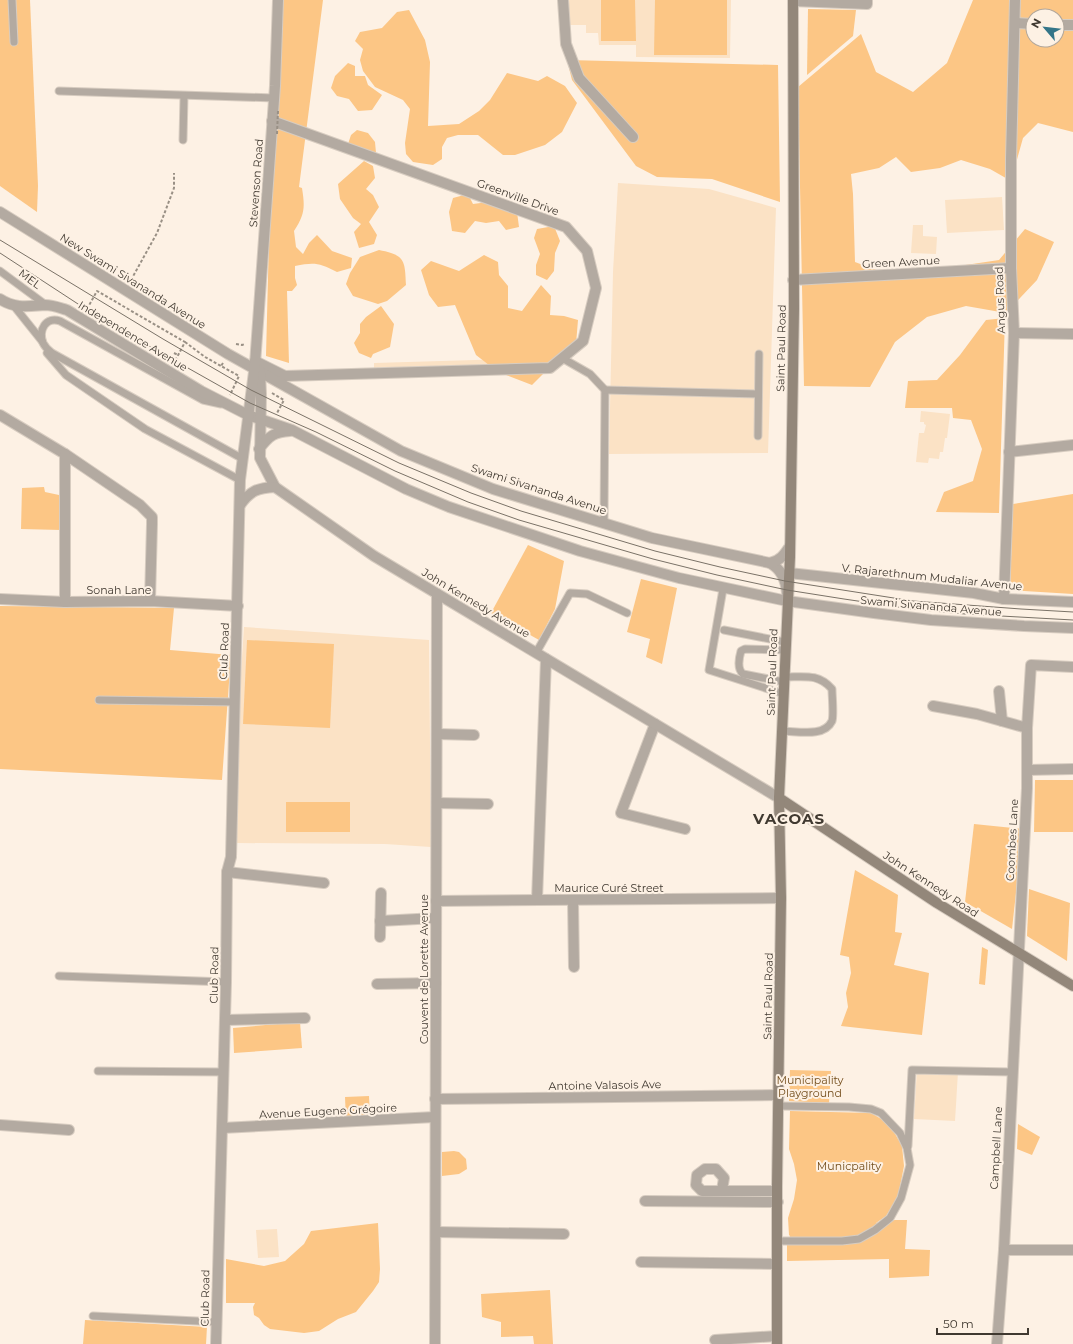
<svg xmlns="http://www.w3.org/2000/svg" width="1073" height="1344" viewBox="0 0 1073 1344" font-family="Montserrat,sans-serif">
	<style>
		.built { fill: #fbe2c5 }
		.green { fill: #fcc685; fill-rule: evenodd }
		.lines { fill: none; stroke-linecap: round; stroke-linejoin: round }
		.service-casing { stroke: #d7ccc0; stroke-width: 9 }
		.minor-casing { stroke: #d7ccc0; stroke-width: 12 }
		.tertiary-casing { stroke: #d7ccc0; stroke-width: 12 }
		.secondary-casing { stroke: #d7ccc0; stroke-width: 12 }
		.path { stroke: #999085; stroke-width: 2; stroke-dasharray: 3 2; stroke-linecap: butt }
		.service { stroke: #b3aaa1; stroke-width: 7 }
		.minor { stroke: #b3aaa1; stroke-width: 10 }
		.tertiary { stroke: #b3aaa1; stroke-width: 10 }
		.secondary { stroke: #93877a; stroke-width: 10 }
		.tram { stroke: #7a7267; stroke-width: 1 }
		.path-bridge { stroke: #999085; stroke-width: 2; stroke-dasharray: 3 2; stroke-linecap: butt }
		.labels { text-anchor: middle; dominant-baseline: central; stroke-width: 4; stroke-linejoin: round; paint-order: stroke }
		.street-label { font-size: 11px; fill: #403930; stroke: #fdf1e4 }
		.park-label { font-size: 11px; fill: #744e1c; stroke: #fdf1e4 }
		.district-label { font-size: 15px; font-weight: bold; letter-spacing: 1px; fill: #403930; stroke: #fdf1e4 }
	</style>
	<rect width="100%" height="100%" fill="#fdf1e4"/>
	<g class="built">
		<path d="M 568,0 L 731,0 L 730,58 L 636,57 L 636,45 L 599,45 L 598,33 L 586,33 L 586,25 L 568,25 Z"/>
		<path d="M 618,183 L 709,189 L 776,208 L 768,453 L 609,454 L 613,272 Z"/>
		<path d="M 1002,197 L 1004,230 L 947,233 L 945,200 Z"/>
		<path d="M 913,225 L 923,225 L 923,236 L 937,237 L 936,254 L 911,253 Z"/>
		<path d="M 509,359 L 510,364 L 374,368 L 374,363 Z"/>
		<path d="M 921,411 L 950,414 L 947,438 L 945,438 L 943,452 L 940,452 L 939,459 L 929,458 L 928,463 L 916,462 L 919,433 L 924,433 L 926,425 L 924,424 L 924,422 L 920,422 Z"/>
		<path d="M 244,627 L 429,640 L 431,847 L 385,844 L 237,843 L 237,735 Z"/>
		<path d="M 917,1070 L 958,1072 L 955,1121 L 914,1119 Z"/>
		<path d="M 277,1229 L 279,1257 L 258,1258 L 256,1230 Z"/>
	</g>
	<g class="green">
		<path d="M 0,0 L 30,0 L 38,186 L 37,212 L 0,186 Z"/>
		<path d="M 283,0 L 323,0 L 299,187 L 302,188 C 305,207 305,214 294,231 L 296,247 L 303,254 L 309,243 L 317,235 L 332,251 L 352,258 L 351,268 L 337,272 C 319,263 315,262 295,266 L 295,278 L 297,285 L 292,291 L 287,291 L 289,363 L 266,356 L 272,121 Z"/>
		<path d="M 601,0 L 635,0 L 636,41 L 601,41 Z"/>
		<path d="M 655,0 L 727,0 L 727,55 L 654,55 Z"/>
		<path d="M 973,0 L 1073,0 L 1073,132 L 1038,123 L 1023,138 L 1011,181 L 990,169 L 961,160 L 940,168 L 911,172 L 896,157 L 879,168 L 851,174 L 853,194 L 855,262 L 892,276 L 999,260 L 1025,229 L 1054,242 L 1037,280 L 1006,313 L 966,306 L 927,317 L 895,342 L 870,387 L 804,386 L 798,87 L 861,34 L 876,72 L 913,92 L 947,63 ZM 1033,16 L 1057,16 L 1057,40 L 1033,40 Z"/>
		<path d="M 808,9 L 856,10 L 853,36 L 807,75 Z"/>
		<path d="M 409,10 L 425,40 L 430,62 L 428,126 L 459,124 L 479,111 L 490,100 L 507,73 L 538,81 L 547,76 L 565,86 L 577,103 L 562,132 L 545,145 L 515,155 L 503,155 L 478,135 L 458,135 L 447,138 L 442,147 L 442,159 L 433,165 L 413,162 L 406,154 L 405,143 L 410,109 L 403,100 L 375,87 L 363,71 L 360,60 L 363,49 L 355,41 L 360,32 L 382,28 L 397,12 Z"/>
		<path d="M 567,60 L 778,65 L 780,202 L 712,179 L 657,177 L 636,166 L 572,80 Z"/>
		<path d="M 348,63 L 355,66 L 355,76 L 365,76 L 368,85 L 382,95 L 372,110 L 358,111 L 349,99 L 337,96 L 331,88 L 335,76 Z"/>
		<path d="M 357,130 L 368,133 L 375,142 L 376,153 L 348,144 L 351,135 Z"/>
		<path d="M 364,161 L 373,166 L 375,178 L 366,189 L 373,195 L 379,207 L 369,222 L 377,235 L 374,244 L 359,248 L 354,232 L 361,224 L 353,218 L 340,199 L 338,184 Z"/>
		<path d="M 468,194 L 473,204 L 488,202 L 517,212 L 519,227 L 506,230 L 499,221 L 486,223 L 475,221 L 465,233 L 452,231 L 449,212 L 453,198 Z"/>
		<path d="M 554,226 L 560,241 L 555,253 L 554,271 L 547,280 L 536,275 L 536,265 L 540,254 L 534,238 L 537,229 Z"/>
		<path d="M 379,250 C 405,255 405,260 406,285 L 387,301 L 378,304 L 353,296 L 346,284 L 350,273 L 360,257 Z"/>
		<path d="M 484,255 L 498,262 L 499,275 L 508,286 L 508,308 L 522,311 L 541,285 L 551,296 L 550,315 L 564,316 L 578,320 L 576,344 L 559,358 L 532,385 L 498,372 L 476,355 L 455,305 L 438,307 L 429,295 L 421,270 L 431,261 L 459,271 Z"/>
		<path d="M 381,306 L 394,324 L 390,347 L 373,354 L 371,358 L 359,353 L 354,343 L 360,333 L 360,324 L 366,317 Z"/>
		<path d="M 1005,318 L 999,513 L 936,512 L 944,492 L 973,481 L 982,449 L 971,420 L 953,418 L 952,408 L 905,408 L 908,381 L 937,380 L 960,355 L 986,320 Z"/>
		<path d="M 44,487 L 45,492 L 59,495 L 61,530 L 21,529 L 22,488 Z"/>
		<path d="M 1073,494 L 1073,594 L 1010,590 L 1013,504 Z"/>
		<path d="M 528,545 L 564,561 L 555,609 L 539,640 L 491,613 Z"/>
		<path d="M 641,579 L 677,588 L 662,664 L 646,657 L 650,639 L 627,632 Z"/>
		<path d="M 0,606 L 174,608 L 170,650 L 231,655 L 222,780 L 0,769 Z"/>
		<path d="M 247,640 L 334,644 L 330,728 L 243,724 Z"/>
		<path d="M 1035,780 L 1073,780 L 1073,832 L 1034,832 Z"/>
		<rect x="286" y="802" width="64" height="30"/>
		<path d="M 974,824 L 1023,829 L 1012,929 L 965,902 Z"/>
		<path d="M 855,870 L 898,895 L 895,932 L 902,933 L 894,965 L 929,973 L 922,1035 L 841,1026 L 848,1007 L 846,993 L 851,973 L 849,957 L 840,955 Z"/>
		<path d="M 1029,889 L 1070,903 L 1067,961 L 1027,936 Z"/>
		<path d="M 982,947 L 988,950 L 985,985 L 979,984 Z"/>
		<path d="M 300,1022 L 302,1048 L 234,1053 L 233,1028 Z"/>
		<path d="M 790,1070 L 831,1071 L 829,1103 L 789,1101 Z"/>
		<path d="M 369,1096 L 370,1118 L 346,1120 L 345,1097 Z"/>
		<path d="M 790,1111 L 871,1113 L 883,1120 L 894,1132 L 902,1146 L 904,1166 L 898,1197 L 886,1216 L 876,1223 L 895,1220 L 907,1220 L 905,1249 L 930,1250 L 929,1276 L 889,1278 L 889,1259 L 787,1261 L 787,1244 L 790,1236 L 789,1235 L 788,1218 L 794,1199 L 797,1180 L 794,1164 L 789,1149 Z"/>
		<path d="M 1018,1124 L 1040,1137 L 1032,1155 L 1017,1149 Z"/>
		<path d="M 454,1151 L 459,1152 L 466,1159 L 467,1169 L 459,1174 L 442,1176 L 442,1152 Z"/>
		<path d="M 378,1223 L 380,1269 L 379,1282 L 373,1291 L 356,1312 L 338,1319 L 319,1331 L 304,1333 L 270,1329 L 264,1325 L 259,1318 L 254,1315 L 253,1307 L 255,1303 L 226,1303 L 226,1259 L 264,1266 L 285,1261 L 304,1244 L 311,1231 Z"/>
		<path d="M 550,1290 L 553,1344 L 534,1344 L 533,1336 L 501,1337 L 501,1322 L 482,1317 L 481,1294 Z"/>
		<path d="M 85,1320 L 207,1327 L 206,1344 L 83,1344 Z"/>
	</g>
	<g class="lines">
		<defs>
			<g id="service">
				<path d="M 12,0 L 14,42"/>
				<path d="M 59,91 L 274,98"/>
				<path d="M 183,140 L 184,96"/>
				<path d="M 0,271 L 46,305"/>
				<path d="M 14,306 L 42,341"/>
				<path d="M 47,353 L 66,375 L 145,429 L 240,480"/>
				<path d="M 562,358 L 590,374 L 605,390 L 604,523"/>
				<path d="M 605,390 L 758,394"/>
				<path d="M 221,404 L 203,400 L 60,321 C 46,316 38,330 43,343 C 45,347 48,350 52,353 L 243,459"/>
				<path d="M 758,436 L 759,354"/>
				<path d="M 723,589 L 709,670 L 784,694"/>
				<path d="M 724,630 L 785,642"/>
				<path d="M 536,653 L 570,593 L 587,594 L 627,613"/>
				<path d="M 784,682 L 743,674 C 737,669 739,658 741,651 L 745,649 L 785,650"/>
				<path d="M 99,700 L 235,702"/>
				<path d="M 782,731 C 797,731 824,738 832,721 C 834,715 832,696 832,689 C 818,673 804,677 784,677"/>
				<path d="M 59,976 L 226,982"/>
				<path d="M 98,1071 L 224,1072"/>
				<path d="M 908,1146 L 912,1070 L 1012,1072"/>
				<path d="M 777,1241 L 842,1241 L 859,1239 L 875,1230 L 890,1218 L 901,1198 L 910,1165 L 907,1148 L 900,1133 L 881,1113 L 871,1109 L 849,1107 L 779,1106"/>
				<path d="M 93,1316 L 217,1322"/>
			</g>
			<g id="minor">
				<path d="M 563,0 L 566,44 L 579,78 L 633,137"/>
				<path d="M 793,1 L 867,4 L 867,0"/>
				<path d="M 1015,23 L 1033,24"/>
				<path d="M 1057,25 L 1073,25"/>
				<path d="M 793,280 L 1011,268"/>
				<path d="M 1014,333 L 1073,334"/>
				<path d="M 255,361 L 285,376 L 550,368 L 583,341 L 596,288 L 587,251 L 566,227 L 272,121"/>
				<path d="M 0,415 L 65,454 L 140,505 L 152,517 L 152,524 L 150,601"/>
				<path d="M 1009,452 L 1073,445"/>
				<path d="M 789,573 L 974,593 L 1004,599 L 1073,602"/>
				<path d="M 0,599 L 65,602 L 150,601 L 238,606"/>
				<path d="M 1004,599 L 1014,333 L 1011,268 L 1011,159 L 1015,0"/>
				<path d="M 65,602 L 65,454"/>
				<path d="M 999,691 L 1002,721"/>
				<path d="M 933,706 L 977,714 L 1027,728 L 1031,665 L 1073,667"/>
				<path d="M 655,724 L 621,813 L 685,829"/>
				<path d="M 437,734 L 474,735"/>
				<path d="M 1027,770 L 1073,769"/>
				<path d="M 437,803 L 488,804"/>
				<path d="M 227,872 L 324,883"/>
				<path d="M 537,900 L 546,659"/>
				<path d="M 573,900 L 574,967"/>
				<path d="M 436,901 L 781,898"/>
				<path d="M 380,921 L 436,918"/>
				<path d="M 380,937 L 381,893"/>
				<path d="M 377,984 L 436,983"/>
				<path d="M 226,1020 L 305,1018"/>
				<path d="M 435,1099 L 779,1095"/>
				<path d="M 0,1125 L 69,1130"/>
				<path d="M 222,1128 L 435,1117"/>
				<path d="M 722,1190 L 724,1178 L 716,1169 L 705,1169 L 697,1175 L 696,1185 L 702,1191 L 777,1191"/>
				<path d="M 645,1201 L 778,1202"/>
				<path d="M 436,1232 L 564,1234"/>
				<path d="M 1004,1250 L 1073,1250"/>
				<path d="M 641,1262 L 777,1264"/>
				<path d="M 715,1340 L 777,1336"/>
				<path d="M 435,1344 L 437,594"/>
				<path d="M 997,1344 L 1004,1250 L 1027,788 L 1027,728"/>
			</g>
			<g id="tertiary">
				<path d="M 0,212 L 228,354 L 401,451 L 493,489 L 652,538 L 770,563 C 781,569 786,580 787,593"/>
				<path d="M 0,299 C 15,309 29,306 45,305 C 53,305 60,308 67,310 L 201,391 L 248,415 L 292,430 L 406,489 L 449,507 L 580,551 L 679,578 L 787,601 L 874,613 L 931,620 L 1024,626 L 1073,628"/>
				<path d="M 257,368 L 260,372 L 261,394 L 260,458 L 275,487 L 374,556 L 779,798"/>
				<path d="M 259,449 C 269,436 274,432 290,431"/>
				<path d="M 240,505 C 250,491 257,488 275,487"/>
				<path d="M 770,563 C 780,561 784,555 790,546"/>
				<path d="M 216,1344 L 226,982 L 227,872 L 231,857 L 240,480 L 255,364 L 275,86 L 278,0"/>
			</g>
			<g id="secondary">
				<path d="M 779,798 L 937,903 L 1073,986"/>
				<path d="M 777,1344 L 777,1187 L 781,898 L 779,798 L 790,557 L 794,309 L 793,0"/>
			</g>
		</defs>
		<use href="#service" class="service-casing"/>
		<use href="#minor" class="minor-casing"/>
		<use href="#tertiary" class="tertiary-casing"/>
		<use href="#secondary" class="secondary-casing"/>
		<g class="path">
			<path d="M 131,280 L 157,233 L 174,188 L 174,173"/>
			<path d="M 87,309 L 97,291 L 185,342 L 174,363"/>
			<path d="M 185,342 L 205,357 L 221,366"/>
			<path d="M 236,344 L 242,345 L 245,344"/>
			<path d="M 174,353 L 178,355"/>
			<path d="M 223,363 L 221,366 L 239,376 L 230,395"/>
			<path d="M 272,393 L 284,400 L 277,413"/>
		</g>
		<use href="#service" class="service"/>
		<use href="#minor" class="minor"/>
		<use href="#tertiary" class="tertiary"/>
		<use href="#secondary" class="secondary"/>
		<g class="tram">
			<path d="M 0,240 L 163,339 L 251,390 L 399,463 L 471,493 L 521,511 L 655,551 L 720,567 L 785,581 L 913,601 L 1021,609 L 1073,612"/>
			<path d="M 0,253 L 101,319 L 250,403 L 316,432 L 395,471 L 468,502 L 519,520 L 653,559 L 717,575 L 787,590 L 844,599 L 912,609 L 965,614 L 1073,620"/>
		</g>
		<path class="path-bridge" d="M 277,134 L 278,111"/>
	</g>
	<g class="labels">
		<g class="street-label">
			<text transform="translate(256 183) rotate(-86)">Stevenson Road</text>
			<text transform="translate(518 197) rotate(20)">Greenville Drive</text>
			<text transform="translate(901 262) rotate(-3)">Green Avenue</text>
			<text transform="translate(30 279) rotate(37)">MEL</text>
			<text transform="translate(133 281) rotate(32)">New Swami Sivananda Avenue</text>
			<text transform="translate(1000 300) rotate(-92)">Angus Road</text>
			<text transform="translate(133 336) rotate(31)">Independence Avenue</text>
			<text transform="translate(781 348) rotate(-89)">Saint Paul Road</text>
			<text transform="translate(539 489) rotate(18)">Swami Sivananda Avenue</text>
			<text transform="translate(932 577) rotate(6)">V. Rajarethnum Mudaliar Avenue</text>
			<text x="119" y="590">Sonah Lane</text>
			<text transform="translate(476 603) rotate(31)">John Kennedy Avenue</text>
			<text transform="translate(931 606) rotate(5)">Swami Sivananda Avenue</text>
			<text transform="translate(224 651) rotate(-88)">Club Road</text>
			<text transform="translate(772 672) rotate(-88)">Saint Paul Road</text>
			<text transform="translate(1012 840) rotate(-87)">Coombes Lane</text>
			<text transform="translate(931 884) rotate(33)">John Kennedy Road</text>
			<text x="609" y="888">Maurice Curé Street</text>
			<text transform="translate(424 969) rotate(-90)">Couvent de Lorette Avenue</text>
			<text transform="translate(214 975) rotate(-89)">Club Road</text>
			<text transform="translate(768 996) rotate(-89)">Saint Paul Road</text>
			<text transform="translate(605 1085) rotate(-1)">Antoine Valasois Ave</text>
			<text transform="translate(328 1111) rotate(-3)">Avenue Eugene Grégoire</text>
			<text transform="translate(996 1148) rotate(-87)">Campbell Lane</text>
			<text transform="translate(205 1298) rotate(-89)">Club Road</text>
		</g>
		<g class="park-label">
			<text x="810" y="1080">Municipality<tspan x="810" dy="13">Playground</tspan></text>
			<text x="849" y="1166">Municpality</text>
		</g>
		<g class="district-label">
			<text x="789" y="818">VACOAS</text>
		</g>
	</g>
	<g transform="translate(1045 28) rotate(298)"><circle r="19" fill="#fdf1e4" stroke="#b1a79c"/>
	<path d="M0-3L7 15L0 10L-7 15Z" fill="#347588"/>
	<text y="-6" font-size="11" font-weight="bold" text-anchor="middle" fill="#403930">N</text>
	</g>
	<path d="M937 1328v6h91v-6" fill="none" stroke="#403930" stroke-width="2"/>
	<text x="943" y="1328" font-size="12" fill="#403930" stroke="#fdf1e4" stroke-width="3" paint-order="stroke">50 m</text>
</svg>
